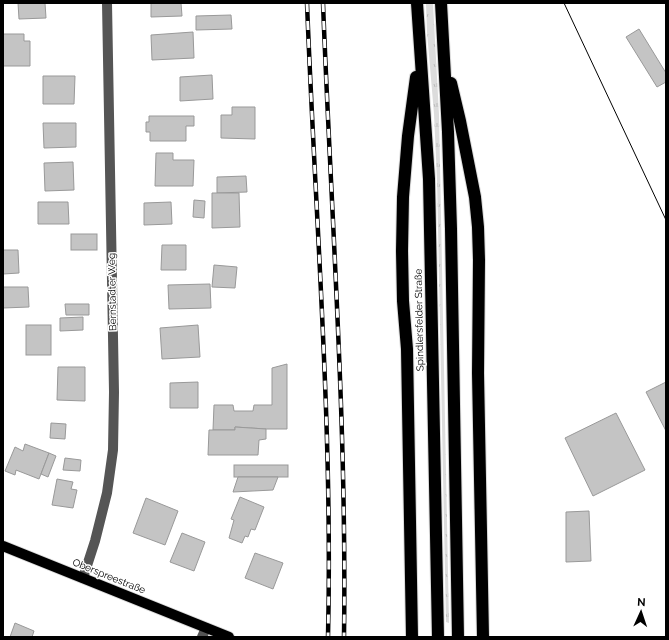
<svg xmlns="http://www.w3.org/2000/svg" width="669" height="640" viewBox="0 0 669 640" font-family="Raleway,sans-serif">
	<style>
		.grass { fill: url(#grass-tufts) }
		.building { fill: #c4c4c4; stroke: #999 }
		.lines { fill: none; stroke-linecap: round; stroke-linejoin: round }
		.major-casing { stroke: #dbdbdb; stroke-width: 12 }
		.highway-casing { stroke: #dbdbdb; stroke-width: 14 }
		.minor { stroke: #555; stroke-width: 10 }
		.major { stroke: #000; stroke-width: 10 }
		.highway { stroke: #000; stroke-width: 12 }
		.tram { stroke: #000; stroke-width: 1 }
		.rail-casing { stroke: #000; stroke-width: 4.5 }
		.rail { stroke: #fff; stroke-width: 3; stroke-dasharray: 9; stroke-linecap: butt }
		.labels { text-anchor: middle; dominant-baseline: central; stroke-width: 3; stroke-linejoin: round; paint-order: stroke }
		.street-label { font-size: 10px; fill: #000; stroke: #fff }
	</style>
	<defs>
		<pattern id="grass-tufts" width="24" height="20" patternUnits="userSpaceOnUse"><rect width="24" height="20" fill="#dcdcdc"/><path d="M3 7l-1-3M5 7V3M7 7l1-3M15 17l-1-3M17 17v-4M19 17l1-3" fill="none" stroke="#bbb"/></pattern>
	</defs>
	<rect width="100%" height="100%" fill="#fff"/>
	<path class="grass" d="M 426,3 L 433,3 L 439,114 L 449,623 L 446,622 L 437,180 L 434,114 L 427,32 Z"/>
	<g class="building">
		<path d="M 18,3 L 45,3 L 46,18 L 19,19 Z"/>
		<path d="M 151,3 L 181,3 L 182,16 L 151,17 Z"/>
		<path d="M 231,15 L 232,29 L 196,30 L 196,16 Z"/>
		<path d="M 639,29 L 666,73 L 666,82 L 657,87 L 626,37 Z"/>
		<path d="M 193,32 L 194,58 L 152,60 L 151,35 Z"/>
		<path d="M 3,34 L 24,34 L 24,41 L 30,41 L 30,66 L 3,66 Z"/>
		<path d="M 212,75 L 213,99 L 180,101 L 180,77 Z"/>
		<path d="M 43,76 L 75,76 L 74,104 L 43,104 Z"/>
		<path d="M 232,107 L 255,107 L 255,139 L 221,138 L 221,115 L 232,115 Z"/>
		<path d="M 149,116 L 194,116 L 194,126 L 186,126 L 186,141 L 150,141 L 150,132 L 146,132 L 146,122 L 149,122 Z"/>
		<path d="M 43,123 L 76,123 L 76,147 L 44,148 Z"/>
		<path d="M 156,153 L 173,153 L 173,160 L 194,160 L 193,186 L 155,186 Z"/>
		<path d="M 73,162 L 74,190 L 45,191 L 44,163 Z"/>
		<path d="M 246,176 L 247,192 L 217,193 L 217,177 Z"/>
		<path d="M 212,193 L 239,193 L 240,227 L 212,228 Z"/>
		<path d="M 194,200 L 205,201 L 204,218 L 193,217 Z"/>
		<path d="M 38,202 L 68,202 L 69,224 L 38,224 Z"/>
		<path d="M 171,202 L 172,224 L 144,225 L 144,203 Z"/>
		<rect x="71" y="234" width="26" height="16"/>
		<path d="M 162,245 L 186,245 L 186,270 L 161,270 Z"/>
		<path d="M 3,250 L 18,250 L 19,273 L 3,274 Z"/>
		<path d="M 214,265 L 237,267 L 235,288 L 212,287 Z"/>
		<path d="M 210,284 L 211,308 L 169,309 L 168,285 Z"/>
		<path d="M 3,287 L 28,287 L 29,307 L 3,308 Z"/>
		<path d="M 65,304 L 89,304 L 89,315 L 66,315 Z"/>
		<path d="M 83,317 L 83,330 L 60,331 L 60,318 Z"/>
		<rect x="26" y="325" width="25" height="30"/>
		<path d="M 198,325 L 200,357 L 162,359 L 160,328 Z"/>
		<path d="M 287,364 L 287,429 L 266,429 L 235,427 L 235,430 L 213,430 L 214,405 L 233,405 L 234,411 L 253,411 L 254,405 L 272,405 L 272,368 Z"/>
		<path d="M 58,367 L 85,367 L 85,401 L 57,400 Z"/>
		<path d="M 198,382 L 198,408 L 170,408 L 170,383 Z"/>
		<path d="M 666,382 L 666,431 L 646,392 Z"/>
		<path d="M 616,413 L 645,470 L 593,496 L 565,438 Z"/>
		<path d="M 51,423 L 66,424 L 65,439 L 50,438 Z"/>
		<path d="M 235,427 L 266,429 L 266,439 L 259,440 L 258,455 L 208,455 L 209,430 L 235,430 Z"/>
		<path d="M 25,444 L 49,453 L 39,479 L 16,470 L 15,475 L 5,471 L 15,447 L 23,451 Z"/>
		<path d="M 49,453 L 56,456 L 48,477 L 41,474 Z"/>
		<path d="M 65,458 L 81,460 L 80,471 L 63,470 Z"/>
		<rect x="234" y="465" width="54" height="12"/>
		<path d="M 238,477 L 278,477 L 273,490 L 233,492 Z"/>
		<path d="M 57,479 L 73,482 L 71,489 L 77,490 L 73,508 L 52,505 Z"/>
		<path d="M 240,497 L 264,507 L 255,530 L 251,529 L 248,537 L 245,536 L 242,543 L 229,538 L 234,520 L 231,519 Z"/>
		<path d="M 146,498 L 178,511 L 165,545 L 133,533 Z"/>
		<path d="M 589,511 L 591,561 L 566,562 L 566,512 Z"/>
		<path d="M 182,533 L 205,542 L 194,571 L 170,562 Z"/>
		<path d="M 255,553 L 283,563 L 273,589 L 245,578 Z"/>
		<path d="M 15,623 L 34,631 L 32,637 L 10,637 Z"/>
	</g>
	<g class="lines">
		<defs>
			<path id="major" d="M 3,546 L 229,637"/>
			<g id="highway">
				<path d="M 417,3 L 429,179 L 438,637"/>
				<path d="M 441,3 L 448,132 L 451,229 L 458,637"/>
				<path d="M 451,83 L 460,121 L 475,197 L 478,227 L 479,260 L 478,373 L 483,637"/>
				<path d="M 412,637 L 407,349 L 403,301 L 402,251 L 403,197 L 408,136 L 416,77"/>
			</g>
		</defs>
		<use href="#major" class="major-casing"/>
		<use href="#highway" class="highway-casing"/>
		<g class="minor">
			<path d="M 83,578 L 95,541 L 107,493 L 113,450 L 114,392 L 107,3"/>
			<path d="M 202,637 L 206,628"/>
		</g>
		<use href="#major" class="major"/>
		<use href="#highway" class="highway"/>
		<path class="tram" d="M 564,3 L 666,220"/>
		<defs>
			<g id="rail">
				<path d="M 307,3 C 315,214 333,426 328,637"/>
				<path d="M 323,3 C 331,214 347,425 344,637"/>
			</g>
		</defs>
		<use href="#rail" class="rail-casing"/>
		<use href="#rail" class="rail"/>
	</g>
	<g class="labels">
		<g class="street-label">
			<text transform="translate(112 292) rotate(-91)">Bernstadter Weg</text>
			<text transform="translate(419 320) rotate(-91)">Spindlersfelder Straße</text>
			<text transform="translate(109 576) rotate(22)">Oberspreestraße</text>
		</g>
	</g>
	<rect width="669" height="640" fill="none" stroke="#000000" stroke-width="8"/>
	<g transform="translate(641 612) rotate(3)" stroke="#ffffff" stroke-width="3" paint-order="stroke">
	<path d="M0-3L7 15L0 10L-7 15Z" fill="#000000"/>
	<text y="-6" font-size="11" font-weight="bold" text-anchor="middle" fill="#000000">N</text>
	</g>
</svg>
